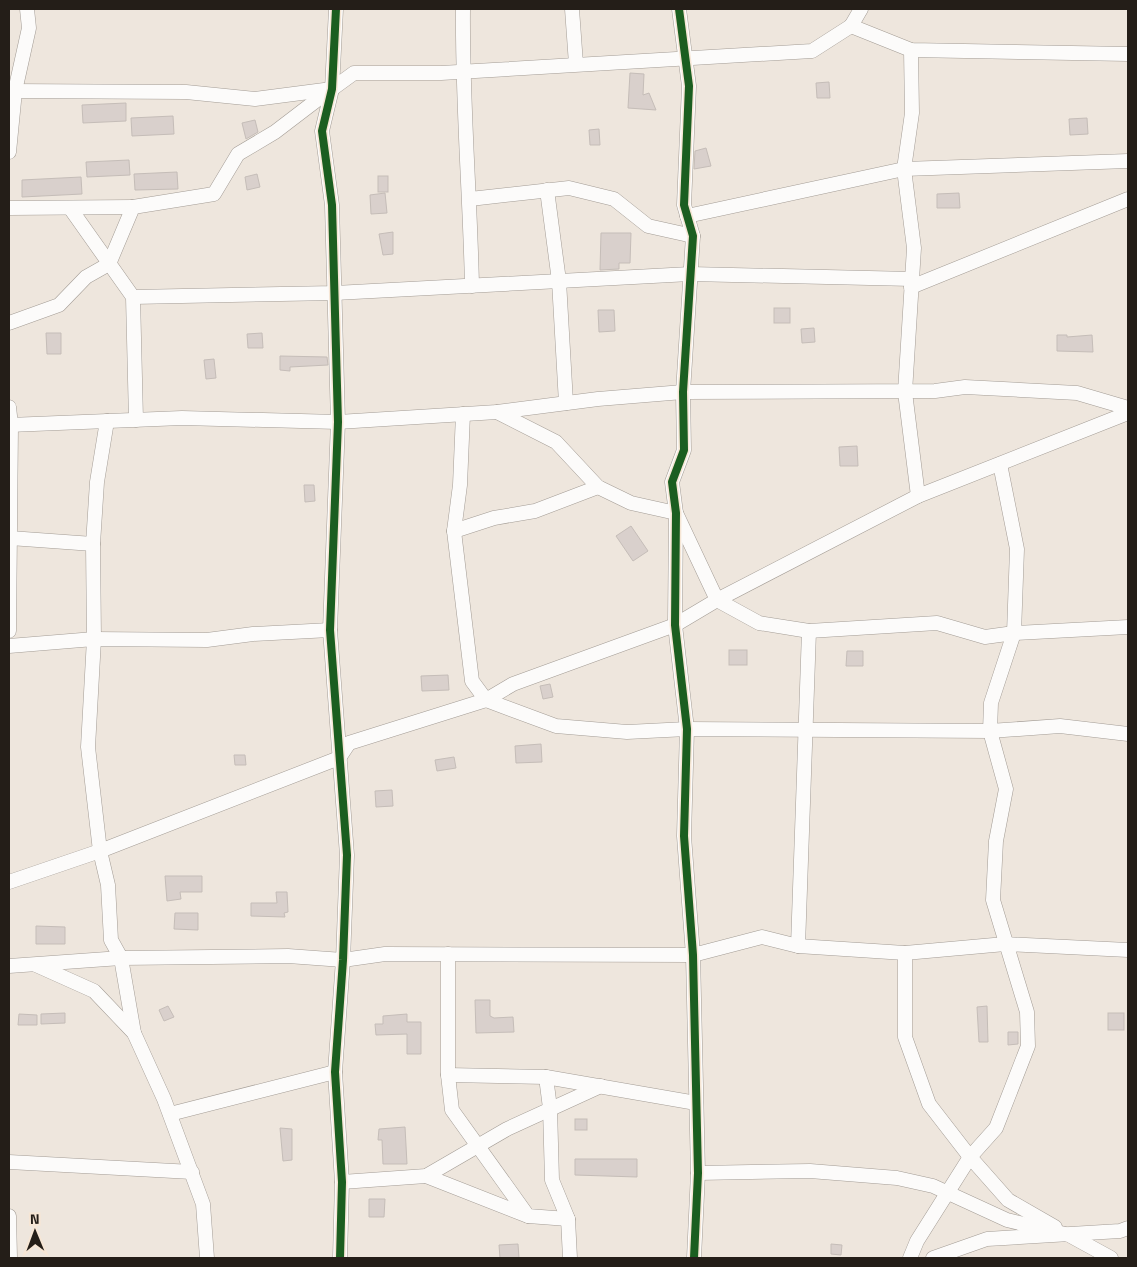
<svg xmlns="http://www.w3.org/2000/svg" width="1137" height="1267" viewBox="0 0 1137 1267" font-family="'Titillium Web',sans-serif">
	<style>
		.building { fill: #d9d0cc; stroke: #c5bdb8 }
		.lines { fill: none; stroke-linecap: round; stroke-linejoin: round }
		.minor-casing { stroke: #a39c95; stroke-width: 15 }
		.minor { stroke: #fcfbfa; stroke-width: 14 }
		.cycleway-casing { stroke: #f6e6d5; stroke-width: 11 }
		.cycleway { stroke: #1b5e20; stroke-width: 8 }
	</style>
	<rect width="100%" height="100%" fill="#eee6dd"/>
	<g class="building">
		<path d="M 630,73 L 644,74 L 643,95 L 649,93 L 656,110 L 628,108 Z"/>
		<path d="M 829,82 L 830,98 L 817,98 L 816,83 Z"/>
		<path d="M 126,103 L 126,121 L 83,123 L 82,105 Z"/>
		<path d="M 173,116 L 174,134 L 132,136 L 131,118 Z"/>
		<path d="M 1087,118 L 1088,134 L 1070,135 L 1069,119 Z"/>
		<path d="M 255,120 L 258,132 L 246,139 L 242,123 Z"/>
		<path d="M 599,129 L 600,145 L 590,145 L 589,130 Z"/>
		<path d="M 706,148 L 711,166 L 694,169 L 695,151 Z"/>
		<path d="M 129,160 L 130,175 L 87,177 L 86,162 Z"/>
		<path d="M 177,172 L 178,189 L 135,190 L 134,174 Z"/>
		<path d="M 257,174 L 260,187 L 247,190 L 245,177 Z"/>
		<rect x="378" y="176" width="10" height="16"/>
		<path d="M 81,177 L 82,194 L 22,197 L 22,180 Z"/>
		<path d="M 385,193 L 387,213 L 371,214 L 370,195 Z"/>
		<path d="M 959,193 L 960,208 L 937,208 L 937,194 Z"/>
		<path d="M 393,232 L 393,254 L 383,255 L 379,234 Z"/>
		<path d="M 601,233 L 631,233 L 630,263 L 619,263 L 619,269 L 600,270 Z"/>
		<rect x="774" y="308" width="16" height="15"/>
		<path d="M 598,310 L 614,310 L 615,331 L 599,332 Z"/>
		<path d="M 814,328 L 815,342 L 802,343 L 801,329 Z"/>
		<path d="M 46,333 L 61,333 L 61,354 L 47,354 Z"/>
		<path d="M 262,333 L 263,348 L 248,348 L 247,334 Z"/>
		<path d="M 1057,335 L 1067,335 L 1067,337 L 1092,335 L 1093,352 L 1057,351 Z"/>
		<path d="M 280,356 L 327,357 L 328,365 L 290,367 L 290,371 L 280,370 Z"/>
		<path d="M 214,359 L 216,378 L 206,379 L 204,360 Z"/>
		<path d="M 857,446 L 858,466 L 840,466 L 839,447 Z"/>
		<path d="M 304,485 L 314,485 L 315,501 L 305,502 Z"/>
		<path d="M 631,526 L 648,551 L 633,561 L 616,536 Z"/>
		<rect x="729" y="650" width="18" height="15"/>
		<path d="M 847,651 L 863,651 L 863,666 L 846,666 Z"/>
		<path d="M 448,675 L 449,690 L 422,691 L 421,676 Z"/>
		<path d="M 550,684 L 553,697 L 543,699 L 540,686 Z"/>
		<path d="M 541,744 L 542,762 L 516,763 L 515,746 Z"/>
		<path d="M 234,755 L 245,755 L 246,765 L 235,765 Z"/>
		<path d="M 454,757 L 456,768 L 437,771 L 435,760 Z"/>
		<path d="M 392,790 L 393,806 L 376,807 L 375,791 Z"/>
		<path d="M 165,876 L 202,876 L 202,892 L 180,892 L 181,899 L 167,901 Z"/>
		<path d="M 276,892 L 287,892 L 288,912 L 284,913 L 285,917 L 251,916 L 251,903 L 277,903 Z"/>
		<path d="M 175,913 L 198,913 L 198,930 L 174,929 Z"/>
		<path d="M 36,926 L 65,927 L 65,944 L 36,944 Z"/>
		<path d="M 475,1000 L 490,1000 L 490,1016 L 494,1018 L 513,1017 L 514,1032 L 476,1033 Z"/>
		<path d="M 168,1006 L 174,1017 L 164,1021 L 159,1010 Z"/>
		<path d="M 987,1006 L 988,1042 L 979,1042 L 977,1007 Z"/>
		<path d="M 65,1013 L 65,1023 L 41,1024 L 41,1014 Z"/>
		<rect x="1108" y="1013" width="16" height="17"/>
		<path d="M 19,1014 L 37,1015 L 37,1025 L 18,1025 Z"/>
		<path d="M 407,1014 L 407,1022 L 421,1022 L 421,1054 L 407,1054 L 407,1034 L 376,1035 L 375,1024 L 383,1024 L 383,1016 Z"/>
		<path d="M 1008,1032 L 1018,1032 L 1018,1044 L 1008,1045 Z"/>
		<rect x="575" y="1119" width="12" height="11"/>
		<path d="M 405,1127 L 407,1164 L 383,1164 L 382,1140 L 378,1140 L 379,1129 Z"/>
		<path d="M 280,1128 L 292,1129 L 292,1160 L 283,1161 Z"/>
		<path d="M 575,1159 L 637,1159 L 637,1177 L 575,1175 Z"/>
		<path d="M 369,1199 L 385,1199 L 384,1217 L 369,1217 Z"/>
		<path d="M 518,1244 L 519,1258 L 500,1258 L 499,1245 Z"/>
		<path d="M 831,1244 L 842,1245 L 841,1255 L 831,1254 Z"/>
	</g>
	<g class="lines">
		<defs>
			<g id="minor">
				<path d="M 336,9 L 332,89 L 322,131 L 332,205 L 338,422 L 330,630 L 347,855 L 343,960 L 335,1072 L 342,1182 L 340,1258"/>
				<path d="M 463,9 C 462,101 470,193 472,286"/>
				<path d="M 572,9 L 576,64"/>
				<path d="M 679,9 L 689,86 L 684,205 L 693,236 L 683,392 L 684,450 L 672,482 L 676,513 L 675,625 L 687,729 L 684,836 L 693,955 L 698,1173 L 694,1258"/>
				<path d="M 851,26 L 861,9"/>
				<path d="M 911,50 L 912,113 L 904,169 L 914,248 L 905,392 L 918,496"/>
				<path d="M 9,91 L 186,92 L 255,99 L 332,89 L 354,73 L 441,73 L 812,51 L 851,26 L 911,50 L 1128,54"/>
				<path d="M 9,152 L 15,91 L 29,28 L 27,9"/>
				<path d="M 547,190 L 559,281 L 566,403"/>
				<path d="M 470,199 L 569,188 L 614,199 L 648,226 L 693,236"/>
				<path d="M 9,208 L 133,207"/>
				<path d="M 70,208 L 133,297 L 136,420"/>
				<path d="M 687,216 L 904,169 L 1128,161"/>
				<path d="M 911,287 L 1128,199"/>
				<path d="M 133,297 L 335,293 L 690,274 L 912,279"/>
				<path d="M 9,323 L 59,305 L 86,277 L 109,264 L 133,207 L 214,194 L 238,154 L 275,132 L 330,90"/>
				<path d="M 9,407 L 11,425 L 9,631"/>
				<path d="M 497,412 L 556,442 L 598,487 L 631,503 L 676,513 L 717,600 L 759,623 L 809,631 L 937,623 L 985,637 L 1014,633 L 1128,627"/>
				<path d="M 463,414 L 460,485 L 454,531 L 472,681 L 486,700 L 556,726 L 627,732 L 687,729 L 990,731 L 1060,726 L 1128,734"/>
				<path d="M 107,421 L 97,482 L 93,544 L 94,639 L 88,747 L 100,851 L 108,885 L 111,940 L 121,958 L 134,1033"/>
				<path d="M 9,425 L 182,418 L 338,422 L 497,412 L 598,399 L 683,392 L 935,391 L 965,387 L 1077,393 L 1128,408"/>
				<path d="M 454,531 L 494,518 L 535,511 L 598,487"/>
				<path d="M 10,538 L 93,544"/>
				<path d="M 9,646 L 94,639 L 207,640 L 253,634 L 330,630"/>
				<path d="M 9,882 L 100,851 L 339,758 L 349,743 L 486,700 L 513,684 L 675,625 L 717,600 L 918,496 L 1128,413"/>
				<path d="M 798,946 L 809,631"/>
				<path d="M 905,953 L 905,1037 L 929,1104 L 970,1157 L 1008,1200 L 1055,1227"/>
				<path d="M 448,954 L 448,1075 L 452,1110 L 528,1216 L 568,1219"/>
				<path d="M 36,965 L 94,991 L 134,1033 L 164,1099 L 203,1204 L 207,1258"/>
				<path d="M 9,966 L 121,958 L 288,956 L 343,960 L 385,954 L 693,955 L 762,937 L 798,946 L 905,953 L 1005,944 L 1128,950"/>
				<path d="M 448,1075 L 546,1077 L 696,1103"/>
				<path d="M 546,1077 L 550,1108 L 552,1180 L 568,1219 L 570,1258"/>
				<path d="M 170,1114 L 335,1072"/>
				<path d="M 9,1162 L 192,1172"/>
				<path d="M 698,1173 L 810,1171 L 897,1178 L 933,1186 L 1007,1220 L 1069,1235 L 1111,1258"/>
				<path d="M 426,1176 L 528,1216"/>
				<path d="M 342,1182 L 426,1176 L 507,1129 L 601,1086"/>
				<path d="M 9,1216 L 10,1258"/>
				<path d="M 910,1258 L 917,1241 L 970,1157 L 996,1128 L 1028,1046 L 1027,1012 L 993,900 L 996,841 L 1006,789 L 990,731 L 991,703 L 1014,633 L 1017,549 L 1000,464"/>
				<path d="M 933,1258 L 987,1239 L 1120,1231 L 1128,1228"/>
			</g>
		</defs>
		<use href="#minor" class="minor-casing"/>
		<use href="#minor" class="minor"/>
		<defs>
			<g id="cycleway">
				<path d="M 336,9 L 332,89 L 322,131 L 332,205 L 338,422 L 330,630 L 347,855 L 343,960 L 335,1072 L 342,1182 L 340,1258"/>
				<path d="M 679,9 L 689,86 L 684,205 L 693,236 L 683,392 L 684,450 L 672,482 L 676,513 L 675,625 L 687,729 L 684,836 L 693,955 L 698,1173 L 694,1258"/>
			</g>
		</defs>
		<use href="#cycleway" class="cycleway-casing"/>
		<use href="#cycleway" class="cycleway"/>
	</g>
	<rect width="1137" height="1267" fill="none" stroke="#241e18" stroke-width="20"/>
	<g transform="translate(35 1232) rotate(359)" stroke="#f6e6d5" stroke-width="4" paint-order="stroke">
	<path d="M0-4L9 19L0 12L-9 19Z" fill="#241e18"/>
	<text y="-8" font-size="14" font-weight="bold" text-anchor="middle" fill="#241e18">N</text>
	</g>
</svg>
